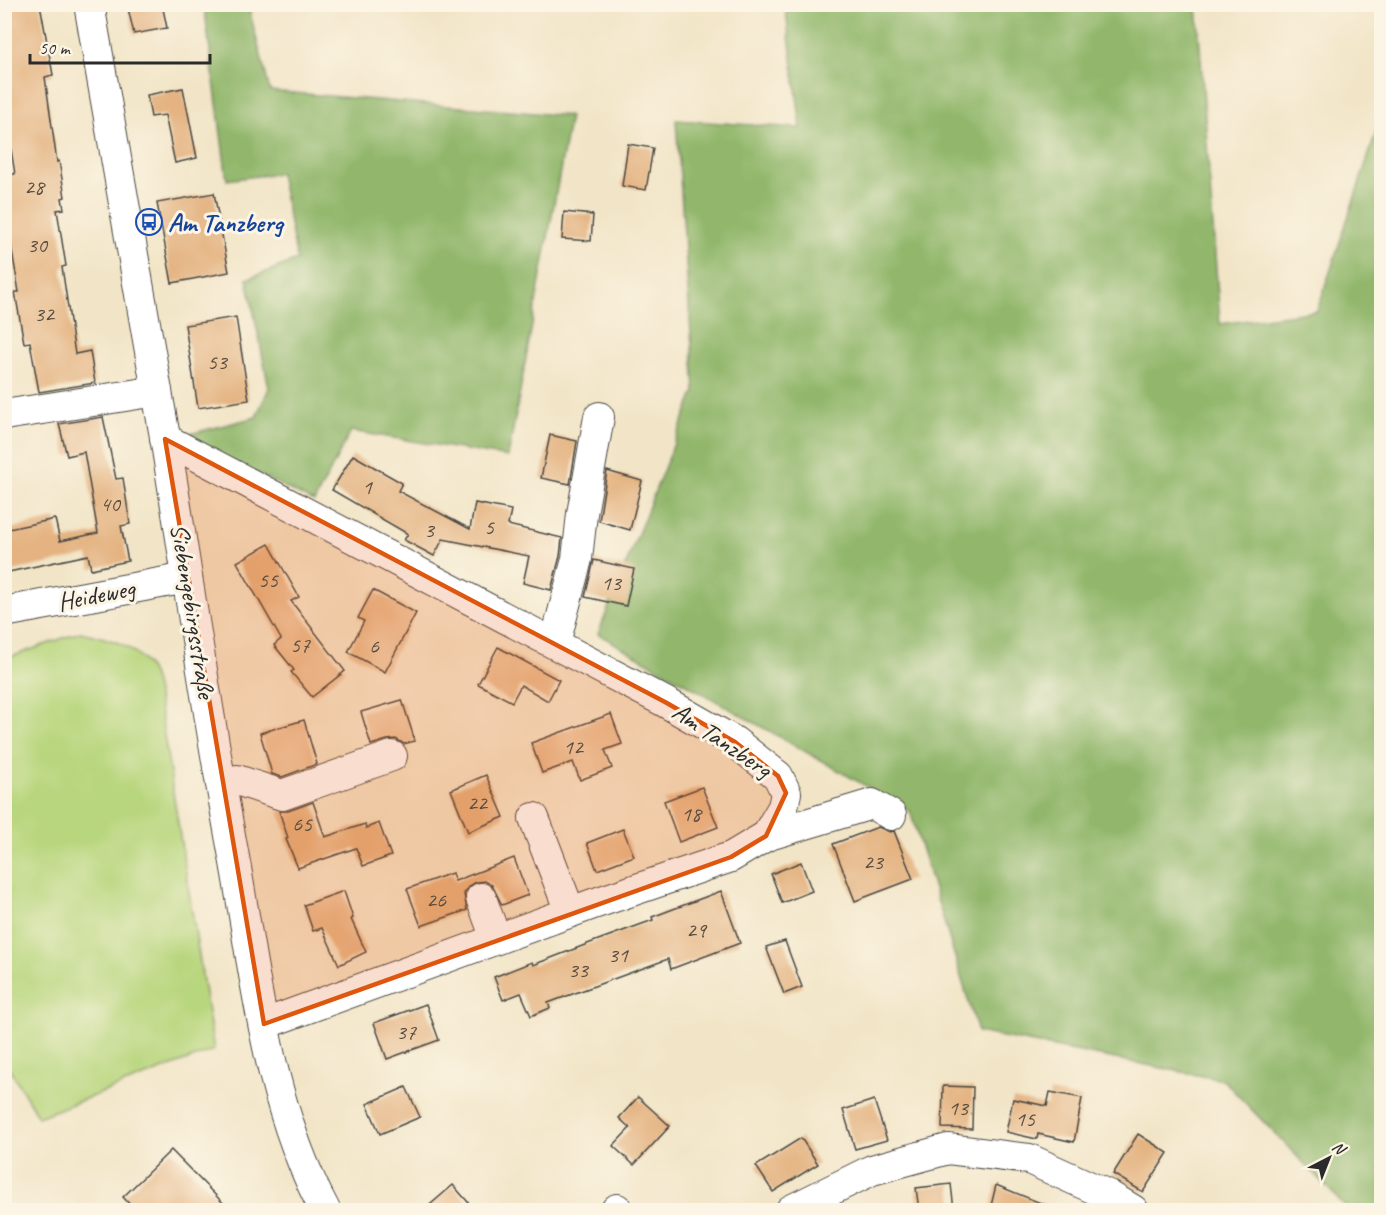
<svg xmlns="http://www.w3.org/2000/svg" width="1386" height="1215" viewBox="0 0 1386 1215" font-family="Caveat,sans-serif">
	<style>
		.green { fill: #b8d67d; stroke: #728054; stroke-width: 1.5 }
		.forest { fill: #92b76c; stroke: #5e714c; stroke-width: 1.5 }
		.building { fill: #e4b381 }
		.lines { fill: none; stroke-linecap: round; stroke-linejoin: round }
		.minor-casing { stroke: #494742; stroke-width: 32 }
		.minor { stroke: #fff; stroke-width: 30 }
		.marked { fill: #df570e; fill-opacity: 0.2; stroke: #df570e; stroke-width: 4.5; stroke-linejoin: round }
		.labels { text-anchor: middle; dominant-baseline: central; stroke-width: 6; stroke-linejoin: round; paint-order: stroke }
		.number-label { font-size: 22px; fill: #594d40 }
		.transit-label { font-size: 26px; font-weight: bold; fill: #164399; stroke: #fcf5e5; text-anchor: start }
		.street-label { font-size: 26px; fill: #2b2b2b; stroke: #fcf5e5 }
	</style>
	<rect width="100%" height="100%" fill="#fcf5e5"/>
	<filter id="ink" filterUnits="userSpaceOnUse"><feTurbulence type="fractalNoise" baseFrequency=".0167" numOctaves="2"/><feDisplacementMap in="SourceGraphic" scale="12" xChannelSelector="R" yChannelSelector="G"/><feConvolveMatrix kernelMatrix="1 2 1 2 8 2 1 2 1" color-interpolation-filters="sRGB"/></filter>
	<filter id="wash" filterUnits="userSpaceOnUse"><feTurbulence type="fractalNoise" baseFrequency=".008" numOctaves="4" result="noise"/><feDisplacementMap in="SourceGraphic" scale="24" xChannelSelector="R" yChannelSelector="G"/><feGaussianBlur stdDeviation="1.35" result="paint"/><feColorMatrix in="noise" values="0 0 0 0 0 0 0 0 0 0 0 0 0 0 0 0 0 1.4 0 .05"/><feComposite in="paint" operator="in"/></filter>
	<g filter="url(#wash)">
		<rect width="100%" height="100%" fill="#f2e5c7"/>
		<path class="green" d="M 80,632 C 108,638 139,645 152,674 C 155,681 156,689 158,697 L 214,1050 L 38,1117 L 5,1061 L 5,659 Z"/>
		<g class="forest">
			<path d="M 204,5 L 248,5 L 270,91 L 570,116 L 508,457 L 351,431 L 314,502 L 182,436 L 256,417 L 269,388 L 247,279 L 297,260 L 280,173 L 227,180 Z"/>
			<path d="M 785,5 L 1197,5 L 1220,324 L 1317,311 L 1381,118 L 1381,1210 L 1349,1210 L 1223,1080 L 978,1032 L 910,811 L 598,634 L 695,391 L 676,120 L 801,128 Z"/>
		</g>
		<g id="blocks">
			<g class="building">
				<path d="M 33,4 L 40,4 L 53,75 L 45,77 L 57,162 L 59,161 L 65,197 L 62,198 L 64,209 L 57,210 L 66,266 L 62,267 L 75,354 L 90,351 L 95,383 L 39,392 L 30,342 L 24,343 L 15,292 L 19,292 L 4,203 L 4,176 L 15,174 L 4,106 L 4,9 Z"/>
				<path d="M 127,4 L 162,4 L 167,28 L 134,34 Z"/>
				<path d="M 183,88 L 197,158 L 175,163 L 165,115 L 151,117 L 147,95 Z"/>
				<path d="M 628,144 L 653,148 L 646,190 L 622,186 Z"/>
				<path d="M 214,193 L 229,272 L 172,283 L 157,203 Z"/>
				<path d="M 564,212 L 593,215 L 591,241 L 562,239 Z"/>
				<path d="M 236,317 L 249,400 L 198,408 L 185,325 Z"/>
				<path d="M 103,417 L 116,479 L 123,478 L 130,524 L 121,526 L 128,561 L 91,569 L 88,555 L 4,573 L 4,530 L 55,519 L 60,541 L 98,533 L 84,452 L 67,456 L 59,424 Z"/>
				<path d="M 550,435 L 577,441 L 570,484 L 541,478 Z"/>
				<path d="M 353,455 L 402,483 L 398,491 L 470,529 L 475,503 L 511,510 L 508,525 L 562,538 L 560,556 L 551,590 L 523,583 L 529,556 L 443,539 L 434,556 L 404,540 L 408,534 L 332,490 Z"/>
				<path d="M 607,471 L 642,481 L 630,530 L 599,521 Z"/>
				<path d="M 269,544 L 299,597 L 291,601 L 345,671 L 312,697 L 291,672 L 294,670 L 274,645 L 281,639 L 237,562 Z"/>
				<path d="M 594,560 L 634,569 L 626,606 L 585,597 Z"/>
				<path d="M 373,590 L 416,613 L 385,672 L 348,652 L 364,621 L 358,618 Z"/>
				<path d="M 498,647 L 559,680 L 548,701 L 521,685 L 512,702 L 478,684 Z"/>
				<path d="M 402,700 L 415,741 L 404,744 L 396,739 L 387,740 L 371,745 L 361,712 Z"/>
				<path d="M 611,714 L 622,744 L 605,750 L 612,768 L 580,780 L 573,762 L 542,773 L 531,743 Z"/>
				<path d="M 304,720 L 317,764 L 282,777 L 272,774 L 260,733 Z"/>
				<path d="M 486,775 L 504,817 L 468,832 L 451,790 Z"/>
				<path d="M 702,787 L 718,827 L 679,842 L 664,801 Z"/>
				<path d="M 313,802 L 325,837 L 365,824 L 366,828 L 379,823 L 391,856 L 363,866 L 356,848 L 298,868 L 286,839 L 288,838 L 279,811 L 288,811 Z"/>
				<path d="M 878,827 L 890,832 L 894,831 L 913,879 L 855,901 L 833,844 Z"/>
				<path d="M 623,829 L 634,856 L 597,870 L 587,843 Z"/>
				<path d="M 514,858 L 528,895 L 502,905 L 492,885 L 485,881 L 476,882 L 468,887 L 464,894 L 467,910 L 421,926 L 407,889 L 452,873 L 455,881 Z"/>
				<path d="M 801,862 L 812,891 L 782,903 L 771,874 Z"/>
				<path d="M 344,891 L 353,918 L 351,919 L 366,952 L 339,965 L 322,928 L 313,931 L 304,905 Z"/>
				<path d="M 721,891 L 740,943 L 671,969 L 668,959 L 548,1003 L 550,1008 L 531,1016 L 521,993 L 503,1000 L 494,977 L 532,962 L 533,965 L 590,943 L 653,920 L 652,917 Z"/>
				<path d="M 785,941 L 802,987 L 784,994 L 766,947 Z"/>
				<path d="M 426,1004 L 439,1040 L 387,1059 L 374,1023 Z"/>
				<path d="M 943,1086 L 973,1087 L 972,1129 L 942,1128 Z"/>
				<path d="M 406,1087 L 420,1117 L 380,1134 L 367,1104 Z"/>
				<path d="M 1050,1092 L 1082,1098 L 1074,1142 L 1038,1134 L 1037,1139 L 1006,1132 L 1013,1099 L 1047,1106 Z"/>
				<path d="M 638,1097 L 670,1126 L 634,1165 L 613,1146 L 630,1128 L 619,1118 Z"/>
				<path d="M 874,1100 L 887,1140 L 855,1149 L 843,1110 Z"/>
				<path d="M 1138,1134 L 1168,1153 L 1143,1192 L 1113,1174 Z"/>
				<path d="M 801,1138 L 818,1164 L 773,1192 L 756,1166 Z"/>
				<path d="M 171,1150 L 230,1210 L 135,1210 L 123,1197 Z"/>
				<path d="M 951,1184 L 954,1210 L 919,1210 L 916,1188 Z"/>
				<path d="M 453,1185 L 475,1210 L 424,1210 Z"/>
				<path d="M 996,1185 L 1058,1210 L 990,1210 Z"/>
			</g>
		</g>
	</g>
	<g filter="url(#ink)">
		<use href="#blocks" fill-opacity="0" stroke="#494742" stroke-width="1.5"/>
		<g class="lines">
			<defs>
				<g id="minor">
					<path d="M 89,4 C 114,149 140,293 165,437 C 187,574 207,711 232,846 C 255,968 265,1099 325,1210"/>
					<path d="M 4,415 L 157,391"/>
					<path d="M 165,439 L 665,702 L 735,742 L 778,776 L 786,793 L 783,807 L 766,836 L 731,857 L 593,904 L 264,1024"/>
					<path d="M 4,612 L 187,578"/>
					<path d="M 555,643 L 577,559 L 582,514 L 599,417"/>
					<path d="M 221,783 L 237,780 L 282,795 L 392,756"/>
					<path d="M 534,818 L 570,912"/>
					<path d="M 766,836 L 872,804 L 891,815"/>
					<path d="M 481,898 L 496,939"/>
					<path d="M 616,1210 L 617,1209"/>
					<path d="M 791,1210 L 872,1170 L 948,1149 L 1029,1159 L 1108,1195 L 1133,1210"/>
				</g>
			</defs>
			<use href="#minor" class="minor-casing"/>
			<use href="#minor" class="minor"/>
		</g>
	</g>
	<path class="marked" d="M 165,439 L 665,702 L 735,742 L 778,776 L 786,793 L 766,836 L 731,857 L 264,1024 Z"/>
	<defs>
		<symbol id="bus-ring" viewBox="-11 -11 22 22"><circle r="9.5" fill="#fcf5e5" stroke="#1a4fb4" stroke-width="1.5"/><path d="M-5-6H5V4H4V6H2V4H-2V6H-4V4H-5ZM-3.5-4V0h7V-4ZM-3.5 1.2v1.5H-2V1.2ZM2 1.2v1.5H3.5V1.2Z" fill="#1a4fb4"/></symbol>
	</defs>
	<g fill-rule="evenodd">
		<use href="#bus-ring" x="134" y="207" width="30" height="30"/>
	</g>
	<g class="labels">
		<g class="number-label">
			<text x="34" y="187">28</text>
			<text x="37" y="245">30</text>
			<text x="44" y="314">32</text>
			<text x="217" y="362">53</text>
			<text x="367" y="487">1</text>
			<text x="110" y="504">40</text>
			<text x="489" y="527">5</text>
			<text x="429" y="530">3</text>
			<text x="268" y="580">55</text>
			<text x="611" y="583">13</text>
			<text x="300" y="645">57</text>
			<text x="374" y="646">6</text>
			<text x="573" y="747">12</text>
			<text x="477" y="803">22</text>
			<text x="691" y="814">18</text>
			<text x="302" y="824">65</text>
			<text x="873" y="862">23</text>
			<text x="436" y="900">26</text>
			<text x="696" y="930">29</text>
			<text x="618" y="955">31</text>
			<text x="578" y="970">33</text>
			<text x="406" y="1032">37</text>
			<text x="958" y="1108">13</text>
			<text x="1025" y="1119">15</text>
		</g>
		<g class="transit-label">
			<text x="168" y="222">Am Tanzberg</text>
		</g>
		<g class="street-label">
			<text transform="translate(96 595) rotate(-11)">Heideweg</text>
			<text transform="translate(193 611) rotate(81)">Siebengebirgsstraße</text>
			<text transform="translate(722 740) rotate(34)">Am Tanzberg</text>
		</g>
	</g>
	<rect width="1386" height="1215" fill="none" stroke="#fcf5e5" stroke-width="24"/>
	<g transform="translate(1329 1158) rotate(42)" stroke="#fcf5e5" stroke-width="4.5" paint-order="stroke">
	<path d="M0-4.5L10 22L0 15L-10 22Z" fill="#2b2b2b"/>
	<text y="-9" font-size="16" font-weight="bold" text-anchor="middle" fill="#2b2b2b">N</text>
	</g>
	<path d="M30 54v9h180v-9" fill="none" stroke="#2b2b2b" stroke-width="3"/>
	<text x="39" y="54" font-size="18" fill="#2b2b2b" stroke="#fcf5e5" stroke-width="4.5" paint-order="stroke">50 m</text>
</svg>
